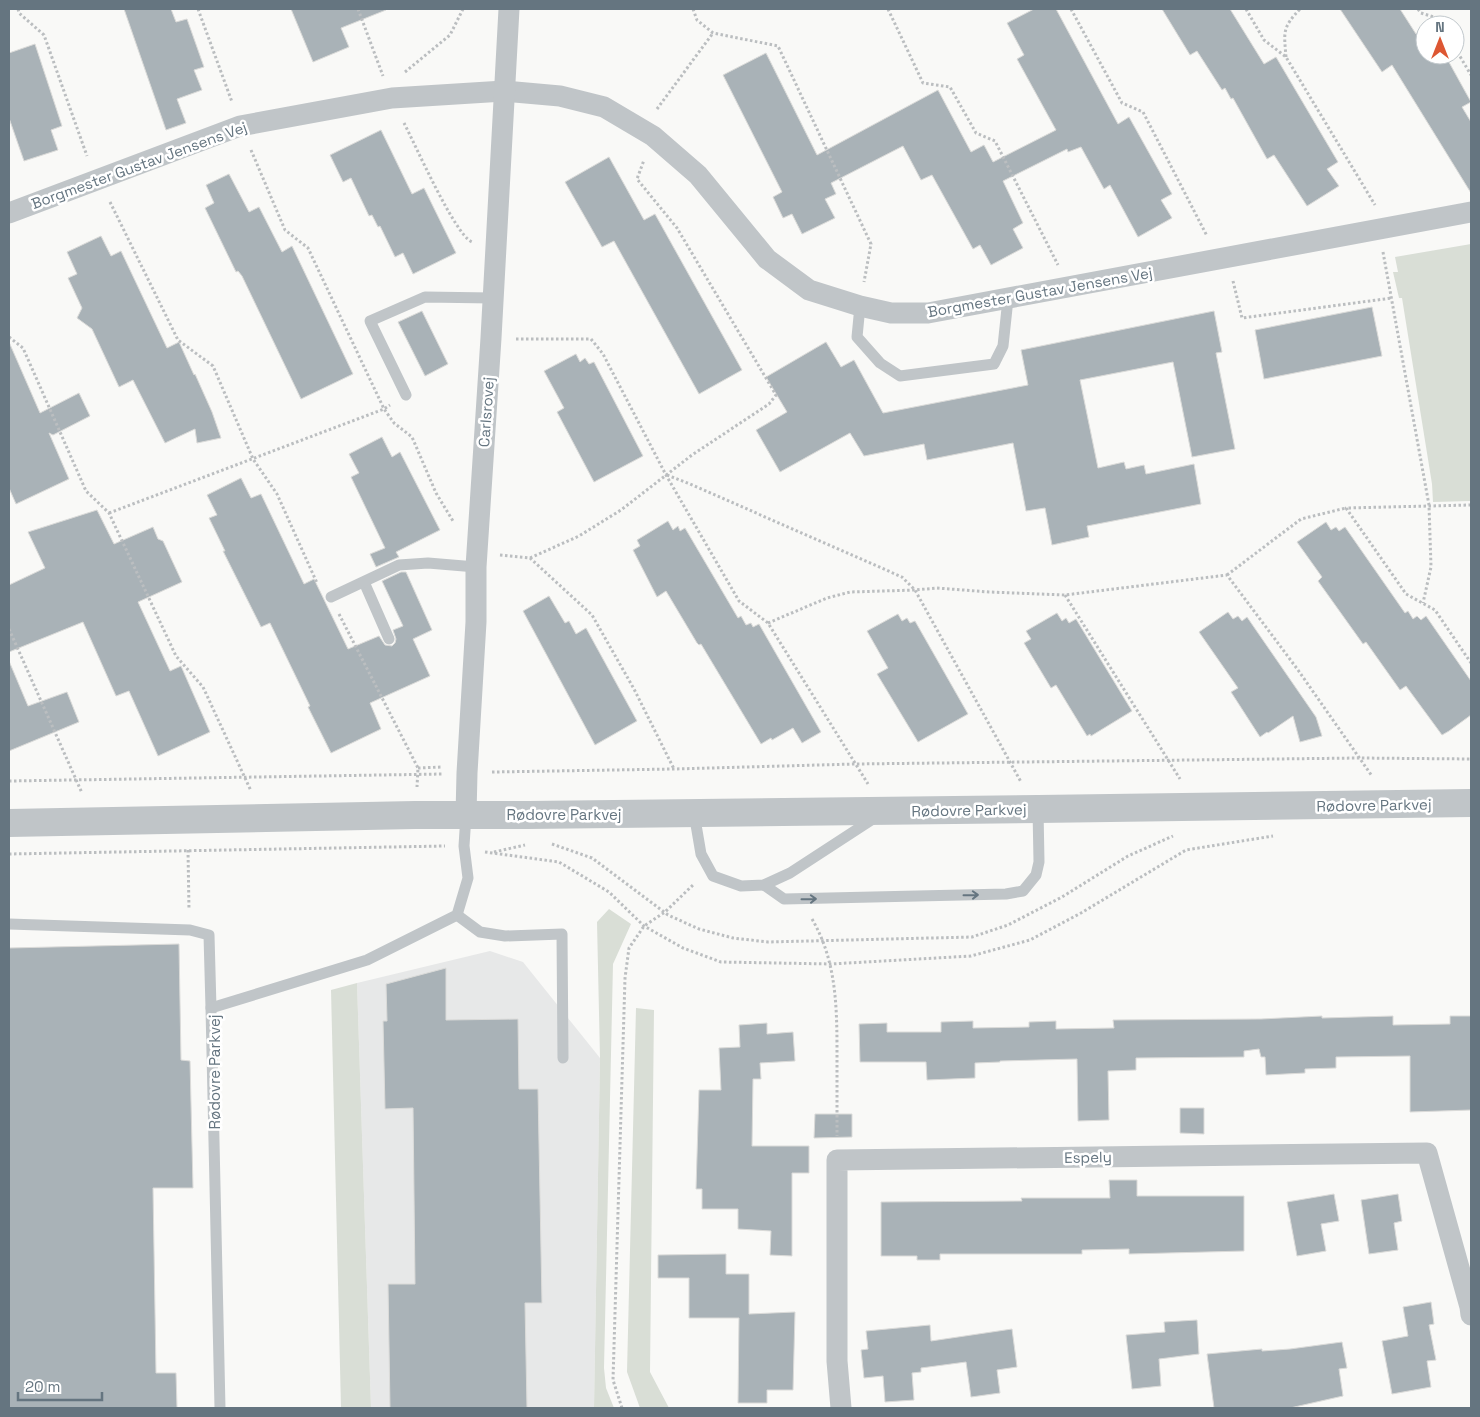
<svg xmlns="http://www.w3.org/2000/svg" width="1480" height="1417" viewBox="0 0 1480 1417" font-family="'Space Grotesk',sans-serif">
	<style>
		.built { fill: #e7e8e8 }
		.green { fill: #d9ded6 }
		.building { fill: #a9b2b7; stroke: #dbdbd9 }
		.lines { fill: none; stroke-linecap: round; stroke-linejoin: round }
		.path { stroke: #bbbec0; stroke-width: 3; stroke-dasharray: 2.5 2.5; stroke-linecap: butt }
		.service { stroke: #c0c5c8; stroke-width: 11 }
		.minor { stroke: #c0c5c8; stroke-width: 21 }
		.tertiary { stroke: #c0c5c8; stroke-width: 28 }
		.oneway { stroke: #657580 }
		.labels { text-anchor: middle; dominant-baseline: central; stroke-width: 5; stroke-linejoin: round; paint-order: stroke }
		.street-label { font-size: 15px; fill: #657580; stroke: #fff }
	</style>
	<rect width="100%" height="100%" fill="#f9f9f7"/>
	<path class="built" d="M 490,951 L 523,962 L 600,1058 L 594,1408 L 371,1408 L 357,983 Z"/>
	<g class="green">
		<path d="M 1471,244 L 1471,501 L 1433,502 L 1432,484 L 1402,298 L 1399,298 L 1393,272 L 1398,272 L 1395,257 Z"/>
		<path d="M 609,909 L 631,924 L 613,964 L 604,1368 L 606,1388 L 614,1408 L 594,1408 L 600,1058 L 597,922 Z"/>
		<path d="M 357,983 L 371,1408 L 341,1408 L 331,990 Z"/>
		<path d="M 636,1008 L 654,1010 L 650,1372 L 669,1408 L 640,1408 L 627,1372 Z"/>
	</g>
	<g class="building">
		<path d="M 124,9 L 171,9 L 176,22 L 187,19 L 204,67 L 194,70 L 202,90 L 177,99 L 186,123 L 166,130 Z"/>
		<path d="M 291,9 L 386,9 L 386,10 L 341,28 L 349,47 L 313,62 Z"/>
		<path d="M 1034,9 L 1056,9 L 1118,124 L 1129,117 L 1172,194 L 1161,200 L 1172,218 L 1138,237 L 1110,185 L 1104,189 L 1081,147 L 1068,152 L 1067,149 L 1003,181 L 1023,223 L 1013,229 L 1023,248 L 991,265 L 980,245 L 973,249 L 932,175 L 921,180 L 903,146 L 831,183 L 836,194 L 825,199 L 835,218 L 802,234 L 792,214 L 783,218 L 773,197 L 782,192 L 723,75 L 766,53 L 817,155 L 938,90 L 971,152 L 984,145 L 993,162 L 1056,130 L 1017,59 L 1024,55 L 1007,23 Z"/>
		<path d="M 1162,9 L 1230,9 L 1264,64 L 1276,57 L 1338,162 L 1327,169 L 1339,186 L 1307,206 L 1274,155 L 1267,159 L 1233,98 L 1231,99 L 1225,88 L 1222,90 L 1197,51 L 1190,55 Z"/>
		<path d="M 1340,9 L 1400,9 L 1416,34 L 1425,28 L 1425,55 L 1445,55 L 1471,102 L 1462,107 L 1471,122 L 1471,193 L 1392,65 L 1382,72 Z"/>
		<path d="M 35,44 L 62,126 L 51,130 L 58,150 L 24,161 L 9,118 L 9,53 Z"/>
		<path d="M 381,130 L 412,194 L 424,188 L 456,253 L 413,274 L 403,253 L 395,257 L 380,226 L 378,227 L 372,215 L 369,216 L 351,178 L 343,182 L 330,155 Z"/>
		<path d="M 609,157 L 644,220 L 655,214 L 742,370 L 699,394 L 614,241 L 602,247 L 565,182 Z"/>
		<path d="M 229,174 L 249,212 L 259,207 L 282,252 L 292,246 L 353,374 L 301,399 L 242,276 L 238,271 L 236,272 L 205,208 L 214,203 L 206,185 Z"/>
		<path d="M 101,236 L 111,256 L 121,251 L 167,348 L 179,342 L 194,375 L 195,374 L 212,412 L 221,438 L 197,443 L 195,429 L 165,443 L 133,380 L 119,387 L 92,329 L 77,318 L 82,308 L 68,278 L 77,274 L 67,252 Z"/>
		<path d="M 1372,307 L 1382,356 L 1264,379 L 1255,330 Z"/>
		<path d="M 422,311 L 448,364 L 425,376 L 398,322 Z"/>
		<path d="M 1214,311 L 1222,352 L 1216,353 L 1235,449 L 1192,457 L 1173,362 L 1080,380 L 1098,468 L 1124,462 L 1126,469 L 1144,465 L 1146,474 L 1194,464 L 1201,504 L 1087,526 L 1089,537 L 1052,545 L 1045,508 L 1026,511 L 1013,443 L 927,460 L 924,444 L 864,456 L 850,433 L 780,472 L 756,430 L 787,412 L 766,377 L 826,342 L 841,367 L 854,360 L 883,413 L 1028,385 L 1021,350 Z"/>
		<path d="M 9,342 L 40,413 L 79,393 L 90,416 L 53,435 L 49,433 L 69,479 L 16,504 L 9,488 Z"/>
		<path d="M 576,354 L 580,362 L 585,358 L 589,364 L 594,362 L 643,456 L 594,482 L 557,412 L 564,408 L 544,371 Z"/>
		<path d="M 382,437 L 392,457 L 400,452 L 440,530 L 396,552 L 399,557 L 376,567 L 370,554 L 385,548 L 351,477 L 359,473 L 349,454 Z"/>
		<path d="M 241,478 L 251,498 L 261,494 L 304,584 L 314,579 L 348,649 L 379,636 L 385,645 L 392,646 L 395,643 L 396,639 L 393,630 L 403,626 L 382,581 L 401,572 L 406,572 L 432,630 L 413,639 L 430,676 L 370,703 L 381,729 L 331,753 L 308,707 L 310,706 L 270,623 L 261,627 L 223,551 L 225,551 L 209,518 L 217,515 L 207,495 Z"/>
		<path d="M 97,510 L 114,544 L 153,527 L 158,539 L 163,541 L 182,582 L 138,602 L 170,671 L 181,666 L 210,732 L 158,756 L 129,691 L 116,696 L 83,622 L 9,652 L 9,585 L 45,568 L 28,532 Z"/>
		<path d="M 668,521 L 673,530 L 678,526 L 680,531 L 685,528 L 738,618 L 741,616 L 746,625 L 751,623 L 753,627 L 759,624 L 821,732 L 802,743 L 793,728 L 772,740 L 771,738 L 761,744 L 701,644 L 699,645 L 697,643 L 666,591 L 657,597 L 633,550 L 640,546 L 637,540 Z"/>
		<path d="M 1326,522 L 1331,530 L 1336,527 L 1339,531 L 1345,527 L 1405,613 L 1408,611 L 1413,619 L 1417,616 L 1421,620 L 1426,616 L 1471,681 L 1471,715 L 1449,731 L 1442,735 L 1406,686 L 1400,690 L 1366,642 L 1363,644 L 1318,581 L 1322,577 L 1297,542 Z"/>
		<path d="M 549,596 L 565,623 L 569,621 L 576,634 L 586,628 L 637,721 L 595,745 L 523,611 Z"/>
		<path d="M 1228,612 L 1233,619 L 1238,616 L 1242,621 L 1247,617 L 1316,717 L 1322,736 L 1300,742 L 1293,716 L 1268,733 L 1267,732 L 1260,737 L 1231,692 L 1238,688 L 1199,632 Z"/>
		<path d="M 1057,613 L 1062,621 L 1066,618 L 1069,623 L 1076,619 L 1132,711 L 1091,736 L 1090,734 L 1087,736 L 1056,685 L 1051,688 L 1024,643 L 1031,639 L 1026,631 Z"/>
		<path d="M 898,614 L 902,621 L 907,618 L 910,623 L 915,621 L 968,714 L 918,742 L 877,674 L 888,668 L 867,631 Z"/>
		<path d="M 9,661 L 28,706 L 67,692 L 79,722 L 9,751 Z"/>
		<path d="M 179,944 L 181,1060 L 190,1061 L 193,1188 L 153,1188 L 156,1373 L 176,1373 L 177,1408 L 9,1408 L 9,948 Z"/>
		<path d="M 446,968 L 446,1020 L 518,1019 L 519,1089 L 538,1089 L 542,1303 L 525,1303 L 527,1408 L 390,1408 L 388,1284 L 415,1284 L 413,1108 L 385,1109 L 383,1021 L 387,1021 L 386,984 Z"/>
		<path d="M 1322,1016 L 1322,1018 L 1393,1016 L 1393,1025 L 1450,1024 L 1450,1016 L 1471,1016 L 1471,1110 L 1410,1112 L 1410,1056 L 1336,1057 L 1336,1068 L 1305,1069 L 1305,1073 L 1266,1075 L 1265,1057 L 1261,1057 L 1259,1049 L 1244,1051 L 1244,1057 L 1136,1058 L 1136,1070 L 1108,1071 L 1109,1120 L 1078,1121 L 1077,1059 L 1000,1061 L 1000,1062 L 975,1063 L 975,1078 L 927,1080 L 926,1062 L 860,1062 L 859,1024 L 887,1023 L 887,1032 L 941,1032 L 941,1022 L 973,1021 L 973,1028 L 1029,1027 L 1029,1022 L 1056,1021 L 1056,1029 L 1114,1028 L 1113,1020 L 1261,1019 Z"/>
		<path d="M 767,1023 L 767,1034 L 793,1032 L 795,1061 L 760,1063 L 761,1079 L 753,1079 L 752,1146 L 809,1146 L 809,1173 L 792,1173 L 792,1256 L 770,1255 L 771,1231 L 738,1229 L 738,1209 L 702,1209 L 702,1189 L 696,1189 L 699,1090 L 721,1090 L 719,1048 L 740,1047 L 739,1025 Z"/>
		<path d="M 1180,1108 L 1204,1108 L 1204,1134 L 1180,1133 Z"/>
		<path d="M 815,1114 L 852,1114 L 852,1137 L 814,1138 Z"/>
		<path d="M 1109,1180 L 1137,1180 L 1137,1196 L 1244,1196 L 1244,1251 L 1129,1254 L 1129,1249 L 1082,1250 L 1082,1254 L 940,1254 L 940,1260 L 917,1260 L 917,1256 L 881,1256 L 881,1202 L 1022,1201 L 1021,1198 L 1110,1198 Z"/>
		<path d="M 1334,1194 L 1339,1221 L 1321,1224 L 1326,1251 L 1297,1256 L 1287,1202 Z"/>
		<path d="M 1398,1194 L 1402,1221 L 1394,1223 L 1398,1250 L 1369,1254 L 1361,1200 Z"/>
		<path d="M 726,1254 L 726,1274 L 749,1274 L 749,1314 L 795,1312 L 793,1390 L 767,1390 L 767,1403 L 738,1403 L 739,1318 L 689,1318 L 689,1278 L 658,1278 L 658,1255 Z"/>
		<path d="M 1431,1302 L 1434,1324 L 1429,1325 L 1436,1360 L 1427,1361 L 1431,1387 L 1392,1394 L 1382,1341 L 1408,1336 L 1403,1307 Z"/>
		<path d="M 1197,1320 L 1199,1354 L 1159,1359 L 1161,1386 L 1132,1389 L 1126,1335 L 1165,1332 L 1164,1322 Z"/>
		<path d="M 930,1325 L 931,1341 L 1012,1329 L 1017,1367 L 997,1370 L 1000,1393 L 971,1397 L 966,1362 L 921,1368 L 921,1372 L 912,1373 L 914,1400 L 885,1402 L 883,1376 L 864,1378 L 861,1350 L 868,1349 L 866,1331 Z"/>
		<path d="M 1342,1342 L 1347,1368 L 1339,1369 L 1343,1396 L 1290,1408 L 1214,1408 L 1207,1354 L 1262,1349 L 1262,1351 L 1290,1349 Z"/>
	</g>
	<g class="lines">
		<g class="path">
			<path d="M 18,9 L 19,13 L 44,35 L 87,156"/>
			<path d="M 198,9 L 232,102"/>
			<path d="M 358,9 L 383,76"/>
			<path d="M 693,9 L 697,20 L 713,33 L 778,46 L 871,244 L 864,282"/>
			<path d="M 888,9 L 923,83 L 950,87 L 976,133 L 995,141 L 1058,265"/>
			<path d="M 1071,9 L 1122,103 L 1143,112 L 1207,236"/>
			<path d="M 1246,9 L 1264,40 L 1286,57 L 1375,205"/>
			<path d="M 1418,9 L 1421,13 L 1437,18 L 1441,25"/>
			<path d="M 1455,48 L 1471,75"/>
			<path d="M 1286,57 C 1284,32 1282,28 1300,9"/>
			<path d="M 405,72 L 450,35 L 463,9"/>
			<path d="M 657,109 L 713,33"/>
			<path d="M 404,123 C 415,144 455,235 472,242"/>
			<path d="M 251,150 L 285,230 L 308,248 L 384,409 L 394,423 L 412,437 L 436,493 L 453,521"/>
			<path d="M 110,202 L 178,340 L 213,366 L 253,459 L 277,494 L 317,583"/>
			<path d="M 1383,252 L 1429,505 L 1431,567 L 1423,603"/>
			<path d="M 1233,281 L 1242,318 L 1392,298"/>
			<path d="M 9,337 L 23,348 L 86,491 L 109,513 L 176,656 L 203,687 L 251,791"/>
			<path d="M 516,339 L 591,339 L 603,354 L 666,475 L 739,601 L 768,623 L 868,784"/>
			<path d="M 667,475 L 690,484 L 902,577 L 915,590 L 1021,782"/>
			<path d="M 1471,505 L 1346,508 L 1406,594 L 1435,610 L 1471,663"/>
			<path d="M 109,513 L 384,409 L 390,405"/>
			<path d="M 500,555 L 530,558 L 592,615 L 634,689 L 674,769"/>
			<path d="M 530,558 L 579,536 L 621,510 L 692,455 L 769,404 L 776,395 L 677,228 L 637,179 L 644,160"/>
			<path d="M 1227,575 L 1301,519 L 1346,508"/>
			<path d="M 1065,595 L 1180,779"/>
			<path d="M 339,614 L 418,768 L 417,787"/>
			<path d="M 768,623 L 827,598 L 850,592 L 915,590 L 937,588 L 989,592 L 1065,595 L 1227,575 L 1298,670 L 1372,776"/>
			<path d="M 9,629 L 82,793"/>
			<path d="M 418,768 L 442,767"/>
			<path d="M 492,772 L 674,769 L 855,764 L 1359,758 L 1471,759"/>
			<path d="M 9,781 L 443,774"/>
			<path d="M 552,844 L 592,858 L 668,915 L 699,929 L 733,938 L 768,942 L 972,937 L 1008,925 L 1062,897 L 1128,856 L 1173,836"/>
			<path d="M 188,850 L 189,910"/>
			<path d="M 485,852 L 559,862 L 609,892 L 644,926 L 683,948 L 721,962 L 831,964 L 971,956 L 1030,940 L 1081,913 L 1186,850 L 1273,836"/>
			<path d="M 494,852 L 525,845"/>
			<path d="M 9,854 L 445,846"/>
			<path d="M 812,919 C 836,960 837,1005 837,1052 C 837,1080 837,1108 837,1136"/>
			<path d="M 622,1408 L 613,1380 L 625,978 L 629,948 L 640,932 L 644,926 L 665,912 L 694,884"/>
		</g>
		<g class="service">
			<path d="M 860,306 L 857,337 L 880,363 L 900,376 L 994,364 L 1003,346 L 1008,299"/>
			<path d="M 406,395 L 370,321 L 425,297 L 492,298"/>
			<path d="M 364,582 L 389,639"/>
			<path d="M 331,597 L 399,565 L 428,563 L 476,567"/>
			<path d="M 694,813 L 701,854 L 713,876 L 741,886 L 764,885 L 790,873 L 876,817"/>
			<path d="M 764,885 L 784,899 L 1006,894 L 1023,891 L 1036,875 L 1039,862 L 1038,809"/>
			<path d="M 457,915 L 480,932 L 505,936 L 562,934 L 563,1058"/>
			<path d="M 9,924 L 190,930 L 209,935 L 211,1008"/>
			<path d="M 220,1408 L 211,1008 L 367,960 L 457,915 L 468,878 L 464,846 L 466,815"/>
		</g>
		<g class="minor">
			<path d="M 9,213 L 240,126 L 392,98 L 504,91 L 560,96 L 604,107 L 653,136 L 698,175 L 767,259 L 809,290 L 860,306 L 891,313 L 928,313 L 1471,212"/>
			<path d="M 466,815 L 467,773 L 476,622 L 476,567 L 491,338 L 509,9"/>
			<path d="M 841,1408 L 837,1361 L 837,1160 L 1427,1153 L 1470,1307 L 1471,1315"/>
		</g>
		<path class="tertiary" d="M 9,823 L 415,815 L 528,815 L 1038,809 L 1471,803"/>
	</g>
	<defs><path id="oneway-shaft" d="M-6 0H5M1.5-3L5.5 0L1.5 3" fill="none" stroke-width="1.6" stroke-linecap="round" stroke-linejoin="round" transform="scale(1.25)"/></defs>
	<g class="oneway">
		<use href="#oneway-shaft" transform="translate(971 895) rotate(-1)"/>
		<use href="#oneway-shaft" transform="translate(809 899) rotate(-1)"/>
	</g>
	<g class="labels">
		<g class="street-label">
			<text transform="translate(139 165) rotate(-20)">Borgmester Gustav Jensens Vej</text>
			<text transform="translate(1040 292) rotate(-10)">Borgmester Gustav Jensens Vej</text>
			<text transform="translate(486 412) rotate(-86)">Carlsrovej</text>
			<text transform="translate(1374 805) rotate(-1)">Rødovre Parkvej</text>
			<text transform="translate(969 810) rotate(-1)">Rødovre Parkvej</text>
			<text x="564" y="814">Rødovre Parkvej</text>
			<text transform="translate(214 1072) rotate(-90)">Rødovre Parkvej</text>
			<text transform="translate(1088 1157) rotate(-1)">Espely</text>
		</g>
	</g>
	<rect width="1480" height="1417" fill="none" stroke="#657580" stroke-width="20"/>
	<g transform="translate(1440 40)"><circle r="24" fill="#ffffff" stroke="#c1c8cc"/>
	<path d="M0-4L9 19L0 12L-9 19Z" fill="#dd5733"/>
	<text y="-8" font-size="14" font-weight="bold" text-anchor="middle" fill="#657580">N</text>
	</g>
	<path d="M18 1392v8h84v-8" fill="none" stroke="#657580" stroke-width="2.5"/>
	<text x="25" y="1392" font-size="15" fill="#657580" stroke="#ffffff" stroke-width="4" paint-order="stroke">20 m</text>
</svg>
